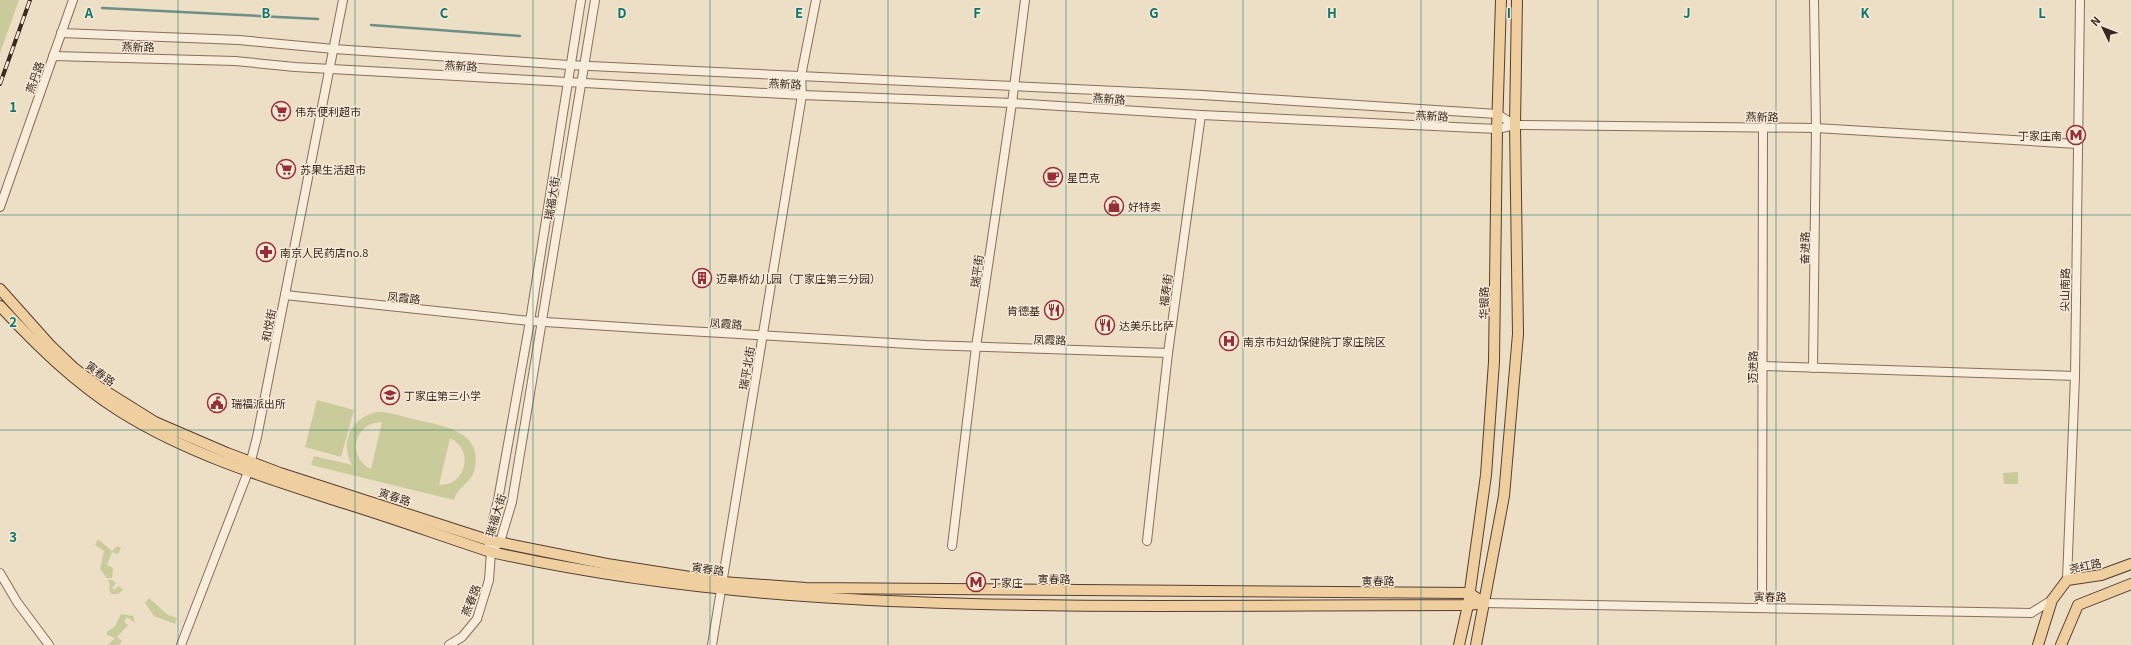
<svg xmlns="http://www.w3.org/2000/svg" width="2131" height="645" viewBox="0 0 2131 645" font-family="Georgia,'Noto Sans SC',serif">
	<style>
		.green { fill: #cacb9a; fill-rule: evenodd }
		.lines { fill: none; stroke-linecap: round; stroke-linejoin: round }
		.stream { stroke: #6e8f84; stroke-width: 2.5 }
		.minor-casing { stroke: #886f5c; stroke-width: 10 }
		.major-casing { stroke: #563e30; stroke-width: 12 }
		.minor { stroke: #f8ecda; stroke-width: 8 }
		.major { stroke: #efcfa0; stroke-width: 10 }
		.rail-casing { stroke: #392920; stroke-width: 4 }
		.rail { stroke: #f5e9d6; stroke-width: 2.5; stroke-dasharray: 8; stroke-linecap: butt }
		.grid { fill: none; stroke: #0f766e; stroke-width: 1; stroke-opacity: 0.55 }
		.labels { text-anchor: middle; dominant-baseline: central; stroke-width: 3; stroke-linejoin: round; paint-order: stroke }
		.street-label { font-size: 11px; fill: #392920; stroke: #f5e9d6 }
		.poi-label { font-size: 11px; fill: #392920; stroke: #f5e9d6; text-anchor: start }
		.grid-label { font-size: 13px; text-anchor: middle; font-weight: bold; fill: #0f766e; stroke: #f5e9d6; stroke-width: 3; stroke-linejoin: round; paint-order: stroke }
	</style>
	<rect width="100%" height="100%" fill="#eddec6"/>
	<g class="green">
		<path d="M 0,0 L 19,0 L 0,53 Z"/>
		<path d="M 317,400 L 354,410 L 341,457 L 305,447 Z"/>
		<path d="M 378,412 C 391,412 404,417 417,420 C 443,426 483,431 475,468 C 472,483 457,487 454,500 L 311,465 L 314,456 L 352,465 C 339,442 352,416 378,412 ZM 382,422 L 371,469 C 346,457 354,422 382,422 ZM 450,438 C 475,450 466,486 439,485 Z"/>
		<path d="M 2018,472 L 2018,484 L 2004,484 L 2003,473 Z"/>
		<path d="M 98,539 L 112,551 L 117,546 L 121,548 L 118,554 L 112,552 L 107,565 L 113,568 L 112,578 L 107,578 L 100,569 L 104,551 L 95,545 Z"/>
		<path d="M 107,580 L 112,580 L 116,583 L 112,588 L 114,590 L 119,586 L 123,590 L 118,594 L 111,594 L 109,589 L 110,584 Z"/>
		<path d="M 149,598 L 168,615 L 177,618 L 175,624 L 154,616 L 145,603 Z"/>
		<path d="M 121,614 L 133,616 L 135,623 L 127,617 L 124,622 L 128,625 L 117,637 L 122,641 L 119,645 L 108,645 L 115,638 L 107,635 L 107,632 L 115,626 Z"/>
	</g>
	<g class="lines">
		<g class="stream">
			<path d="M 102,8 L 318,19"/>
			<path d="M 371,25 L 520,36"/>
		</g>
		<defs>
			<g id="minor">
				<path d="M 61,33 L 239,40 L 334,49 L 569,65 L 1202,95 L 1497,114 L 1515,125"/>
				<path d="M 53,56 L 235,61 L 295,67 L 802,95 L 1012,103 L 1201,115 L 1497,129 L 1515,125 L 1816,128 L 2077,144"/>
				<path d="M 0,207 L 73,0"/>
				<path d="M 285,295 L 530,321 L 654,329 L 926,345 L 1168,353"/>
				<path d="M 1763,366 L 2075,376"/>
				<path d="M 1813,368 L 1816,128 L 1814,0"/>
				<path d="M 1147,541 L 1168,353 L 1201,115"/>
				<path d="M 496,546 L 500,542 L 512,502 L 595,0"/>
				<path d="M 952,546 L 976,347 L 1012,103 L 1025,0"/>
				<path d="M 0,573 L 17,602 L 49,645"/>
				<path d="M 2067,580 L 2075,376 L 2080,0"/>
				<path d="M 1484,603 L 2031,613 L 2052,600"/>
				<path d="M 1762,608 L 1763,127"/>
				<path d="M 181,645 L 248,472 L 257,437 L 343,0"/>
				<path d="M 449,645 L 462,637 L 477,619 L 489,580 L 491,552 L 488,540 L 498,500 L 530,321 L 581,0"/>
				<path d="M 712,645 L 802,95 L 801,76 L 816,0"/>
			</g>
			<g id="major">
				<path d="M 0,289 L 50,345 L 74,368 L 99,387 L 155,422 L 227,453 L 280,473 L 488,540 L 607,564 L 722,582 L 806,588 L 1469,593 L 1484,603"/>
				<path d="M 0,306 C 36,345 75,383 121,412 C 190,455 267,478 344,503 C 393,518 442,536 491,552 C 710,601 934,606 1157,606 C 1261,606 1364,605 1468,605 L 1484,603"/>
				<path d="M 1459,645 L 1468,605 L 1486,475 L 1494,362 L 1497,129 L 1501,0"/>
				<path d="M 1476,645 L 1504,496 L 1518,334 L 1515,125 L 1517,0"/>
				<path d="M 2038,645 L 2052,600 L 2067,580 L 2101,575 L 2131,564"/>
				<path d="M 2061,645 L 2078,605 L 2131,584"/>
			</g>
		</defs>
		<use href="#minor" class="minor-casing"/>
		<use href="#major" class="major-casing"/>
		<use href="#minor" class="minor"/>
		<use href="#major" class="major"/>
		<defs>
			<path id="rail" d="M 0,84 L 30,0"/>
		</defs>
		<use href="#rail" class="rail-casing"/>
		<use href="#rail" class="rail"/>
	</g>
	<path class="grid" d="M 178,0 L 178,645M 355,0 L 355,645M 533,0 L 533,645M 710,0 L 710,645M 888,0 L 888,645M 1066,0 L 1066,645M 1243,0 L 1243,645M 1421,0 L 1421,645M 1598,0 L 1598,645M 1776,0 L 1776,645M 1953,0 L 1953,645M 0,215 L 2131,215M 0,430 L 2131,430"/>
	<defs>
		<symbol id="supermarket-ring" viewBox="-11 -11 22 22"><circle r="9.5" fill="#f5e9d6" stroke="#962e38" stroke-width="1.5"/><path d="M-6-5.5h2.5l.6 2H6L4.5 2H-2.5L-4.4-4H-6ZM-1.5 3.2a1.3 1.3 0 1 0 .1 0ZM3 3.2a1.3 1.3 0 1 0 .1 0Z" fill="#962e38"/></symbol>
		<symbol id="metro-ring" viewBox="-11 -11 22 22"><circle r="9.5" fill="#f5e9d6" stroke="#962e38" stroke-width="1.5"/><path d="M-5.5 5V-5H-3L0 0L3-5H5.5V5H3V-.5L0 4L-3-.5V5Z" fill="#962e38"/></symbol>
		<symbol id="cafe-ring" viewBox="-11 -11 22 22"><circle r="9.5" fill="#f5e9d6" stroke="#962e38" stroke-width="1.5"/><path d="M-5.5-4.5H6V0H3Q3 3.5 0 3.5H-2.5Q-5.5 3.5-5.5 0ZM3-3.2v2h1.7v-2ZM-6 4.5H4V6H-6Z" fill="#962e38"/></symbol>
		<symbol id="shop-ring" viewBox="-11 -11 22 22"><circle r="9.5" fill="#f5e9d6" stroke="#962e38" stroke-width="1.5"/><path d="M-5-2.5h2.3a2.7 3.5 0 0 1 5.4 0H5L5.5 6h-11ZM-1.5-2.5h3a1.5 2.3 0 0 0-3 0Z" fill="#962e38"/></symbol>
		<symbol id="pharmacy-ring" viewBox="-11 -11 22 22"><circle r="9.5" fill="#f5e9d6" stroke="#962e38" stroke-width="1.5"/><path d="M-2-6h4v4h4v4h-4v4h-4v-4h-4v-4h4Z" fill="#962e38"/></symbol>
		<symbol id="building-ring" viewBox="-11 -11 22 22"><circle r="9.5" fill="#f5e9d6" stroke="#962e38" stroke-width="1.5"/><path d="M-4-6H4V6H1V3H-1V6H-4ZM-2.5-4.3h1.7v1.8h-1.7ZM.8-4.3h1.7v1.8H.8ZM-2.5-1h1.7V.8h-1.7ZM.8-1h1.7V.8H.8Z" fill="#962e38"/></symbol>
		<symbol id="restaurant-ring" viewBox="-11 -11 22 22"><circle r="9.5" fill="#f5e9d6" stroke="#962e38" stroke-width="1.5"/><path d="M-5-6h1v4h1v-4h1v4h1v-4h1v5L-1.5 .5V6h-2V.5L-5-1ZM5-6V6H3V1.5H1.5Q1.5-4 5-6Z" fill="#962e38"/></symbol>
		<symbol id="hospital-ring" viewBox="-11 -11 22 22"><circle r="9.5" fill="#f5e9d6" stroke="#962e38" stroke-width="1.5"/><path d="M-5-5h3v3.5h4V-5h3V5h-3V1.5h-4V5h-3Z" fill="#962e38"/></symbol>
		<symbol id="school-ring" viewBox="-11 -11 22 22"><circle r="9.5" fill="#f5e9d6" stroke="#962e38" stroke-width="1.5"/><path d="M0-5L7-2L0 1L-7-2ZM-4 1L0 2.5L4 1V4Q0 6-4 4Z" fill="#962e38"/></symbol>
		<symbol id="civic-ring" viewBox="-11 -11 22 22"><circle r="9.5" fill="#f5e9d6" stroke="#962e38" stroke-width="1.5"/><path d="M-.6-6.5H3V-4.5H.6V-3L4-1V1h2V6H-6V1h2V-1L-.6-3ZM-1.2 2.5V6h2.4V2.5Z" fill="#962e38"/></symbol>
	</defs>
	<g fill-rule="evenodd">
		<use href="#supermarket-ring" x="270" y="100" width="22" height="22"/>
		<use href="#metro-ring" x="2065" y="124" width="22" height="22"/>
		<use href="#supermarket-ring" x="275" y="158" width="22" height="22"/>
		<use href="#cafe-ring" x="1042" y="166" width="22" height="22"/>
		<use href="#shop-ring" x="1103" y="195" width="22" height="22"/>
		<use href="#pharmacy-ring" x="255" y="241" width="22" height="22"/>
		<use href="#building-ring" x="691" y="267" width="22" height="22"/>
		<use href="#restaurant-ring" x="1043" y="299" width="22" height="22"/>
		<use href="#restaurant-ring" x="1094" y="314" width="22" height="22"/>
		<use href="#hospital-ring" x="1218" y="330" width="22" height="22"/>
		<use href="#school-ring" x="379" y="384" width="22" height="22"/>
		<use href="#civic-ring" x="206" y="392" width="22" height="22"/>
		<use href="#metro-ring" x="965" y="571" width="22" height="22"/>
	</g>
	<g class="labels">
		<g class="street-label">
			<text transform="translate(138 46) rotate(1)">燕新路</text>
			<text transform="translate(461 65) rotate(3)">燕新路</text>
			<text transform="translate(34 77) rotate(-71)">燕丹路</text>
			<text transform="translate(785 83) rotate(3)">燕新路</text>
			<text transform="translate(1109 98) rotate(4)">燕新路</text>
			<text transform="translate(1432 115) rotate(3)">燕新路</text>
			<text transform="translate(1762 116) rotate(1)">燕新路</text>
			<text transform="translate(551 198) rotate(-81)">瑞福大街</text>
			<text transform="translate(1804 248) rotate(-89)">奋进路</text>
			<text transform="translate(976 271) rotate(-82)">瑞平街</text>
			<text transform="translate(1165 290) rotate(-82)">福寿街</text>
			<text transform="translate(2064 290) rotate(-89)">尖山南路</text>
			<text transform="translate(404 297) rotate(6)">凤霞路</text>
			<text transform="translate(1483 303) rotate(-89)">华银路</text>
			<text transform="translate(726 323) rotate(4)">凤霞路</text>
			<text transform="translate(268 325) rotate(-79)">和悦街</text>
			<text transform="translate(1050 339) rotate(2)">凤霞路</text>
			<text transform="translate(1752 367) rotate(-90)">迈进路</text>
			<text transform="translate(746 368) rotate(-80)">瑞平北街</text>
			<text transform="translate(101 373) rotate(36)">寅春路</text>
			<text transform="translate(395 496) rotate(18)">寅春路</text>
			<text transform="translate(495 515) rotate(-73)">瑞福大街</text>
			<text transform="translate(2085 565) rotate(-11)">尧红路</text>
			<text transform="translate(708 568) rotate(8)">寅春路</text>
			<text x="1054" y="578">寅春路</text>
			<text x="1378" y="580">寅春路</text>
			<text transform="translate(1770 596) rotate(1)">寅春路</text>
			<text transform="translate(470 600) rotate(-69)">燕春路</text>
		</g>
		<g class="poi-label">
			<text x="295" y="111">伟东便利超市</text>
			<text x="2062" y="135" text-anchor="end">丁家庄南</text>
			<text x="300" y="169">苏果生活超市</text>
			<text x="1067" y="177">星巴克</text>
			<text x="1128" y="206">好特卖</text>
			<text x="280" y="252">南京人民药店no.8</text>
			<text x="716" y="278">迈皋桥幼儿园（丁家庄第三分园）</text>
			<text x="1040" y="310" text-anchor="end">肯德基</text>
			<text x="1119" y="325">达美乐比萨</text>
			<text x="1243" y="341">南京市妇幼保健院丁家庄院区</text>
			<text x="404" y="395">丁家庄第三小学</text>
			<text x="231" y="403">瑞福派出所</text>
			<text x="990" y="582">丁家庄</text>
		</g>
	</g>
	<g class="grid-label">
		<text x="89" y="18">A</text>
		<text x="266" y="18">B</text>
		<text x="444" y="18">C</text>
		<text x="622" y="18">D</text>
		<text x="799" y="18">E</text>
		<text x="977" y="18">F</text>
		<text x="1154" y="18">G</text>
		<text x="1332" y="18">H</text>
		<text x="1509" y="18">I</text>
		<text x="1687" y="18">J</text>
		<text x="1865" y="18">K</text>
		<text x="2042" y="18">L</text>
		<text x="13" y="112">1</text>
		<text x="13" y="327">2</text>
		<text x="13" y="542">3</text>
	</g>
	<g transform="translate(2103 28) rotate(313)" stroke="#f5e9d6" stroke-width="3" paint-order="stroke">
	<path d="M0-3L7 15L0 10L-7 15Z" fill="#392920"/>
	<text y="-6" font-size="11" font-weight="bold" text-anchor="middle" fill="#392920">N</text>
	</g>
</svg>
